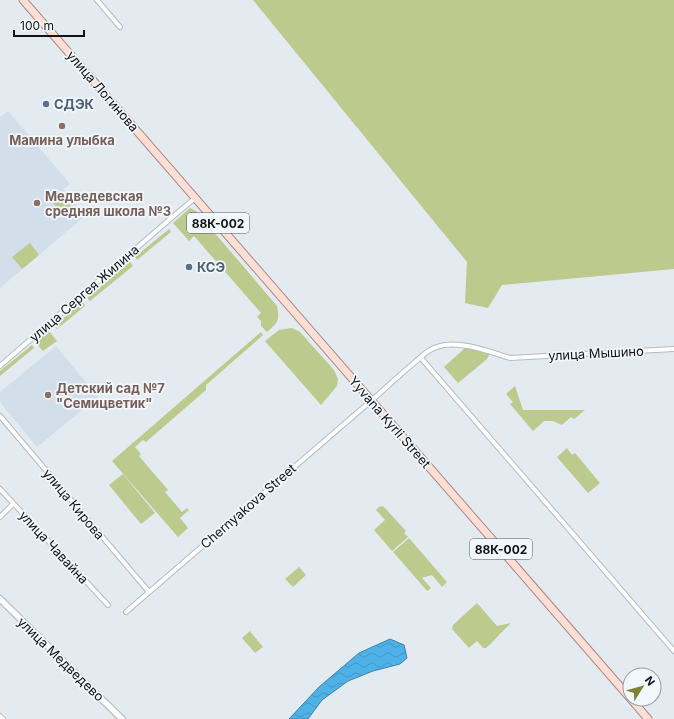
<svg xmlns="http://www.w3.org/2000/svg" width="674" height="719" viewBox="0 0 674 719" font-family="Inter,sans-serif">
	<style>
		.built { fill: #d2dfea }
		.green { fill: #bcca8e }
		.water { fill: url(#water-waves); stroke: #3c82a8 }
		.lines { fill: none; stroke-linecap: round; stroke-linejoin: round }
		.minor-casing { stroke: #b4bbc1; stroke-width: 6 }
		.tertiary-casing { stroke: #b4bbc1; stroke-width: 8 }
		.primary-casing { stroke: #ac8981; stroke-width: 9 }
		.minor { stroke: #fff; stroke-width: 4 }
		.tertiary { stroke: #fff; stroke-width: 5.5 }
		.primary { stroke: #ffded6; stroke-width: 7 }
		.service-dot { fill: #5c6f8a; stroke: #f0f7fd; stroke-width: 1.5 }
		.education-dot { fill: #8d6e63; stroke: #f0f7fd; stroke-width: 1.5 }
		.labels { text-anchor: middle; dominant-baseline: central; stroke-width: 3.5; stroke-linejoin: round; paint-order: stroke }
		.shield { fill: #f0f7fd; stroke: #55585b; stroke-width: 1 }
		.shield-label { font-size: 12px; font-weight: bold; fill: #121416 }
		.street-label { font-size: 13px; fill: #121416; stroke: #f0f7fd }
		.service-label { font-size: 13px; font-weight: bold; fill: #4e5e75; stroke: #f0f7fd; text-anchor: start }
		.education-label { font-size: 13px; font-weight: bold; fill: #785e54; stroke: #f0f7fd; text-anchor: start }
	</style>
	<defs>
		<pattern id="water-waves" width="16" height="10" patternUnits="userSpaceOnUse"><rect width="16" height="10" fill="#4eb1e7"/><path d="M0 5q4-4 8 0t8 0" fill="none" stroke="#4397c5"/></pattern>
	</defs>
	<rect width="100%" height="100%" fill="#e3eaf0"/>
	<g class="built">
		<path d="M 8,111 L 70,184 L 63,190 L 85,216 L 0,288 L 0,117 Z"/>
		<path d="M 56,346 L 98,397 L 37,447 L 0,402 L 0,392 Z"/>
	</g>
	<g class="green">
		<path d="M 253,0 L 674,0 L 674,269 L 502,285 L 488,308 L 465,303 L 467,262 Z"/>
		<path d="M 62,196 L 73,209 L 65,216 L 53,203 Z"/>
		<path d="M 190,208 L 196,211 L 277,306 C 280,321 278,322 267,332 L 261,326 L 261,321 L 257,317 L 261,313 L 194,236 L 189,241 L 173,223 Z"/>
		<path d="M 169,229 L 171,232 L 137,260 L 135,257 Z"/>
		<path d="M 30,243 L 39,255 L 22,269 L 12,257 Z"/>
		<path d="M 130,262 L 133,266 L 90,301 L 87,298 Z"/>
		<path d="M 83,302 L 85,306 L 57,329 L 54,326 Z"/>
		<path d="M 292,328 L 300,332 L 334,370 L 338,379 L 337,386 L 321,405 L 265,341 L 279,330 Z"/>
		<path d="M 49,331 L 57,341 L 43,351 L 35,342 Z"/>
		<path d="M 261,332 L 263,335 L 206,385 L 206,390 L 146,442 L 143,440 L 135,447 L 141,454 L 139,456 L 168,490 L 165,492 L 182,512 L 187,508 L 189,510 L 180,518 L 188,528 L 178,537 L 112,461 Z"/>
		<path d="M 32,345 L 34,348 L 0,376 L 0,371 Z"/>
		<path d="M 465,348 L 488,353 L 489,355 L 487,359 L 458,383 L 444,367 Z"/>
		<path d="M 515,386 L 523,410 L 585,410 L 574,419 L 571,417 L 562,425 L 553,421 L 544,421 L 533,431 L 510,404 L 513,402 L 506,394 Z"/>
		<path d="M 567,448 L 572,455 L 575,453 L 600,483 L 588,493 L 557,457 Z"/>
		<path d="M 123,474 L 155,513 L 141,524 L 109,485 Z"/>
		<path d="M 380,506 L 381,507 L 383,506 L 406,531 L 404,533 L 408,537 L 392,551 L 374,530 L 385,520 L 376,510 Z"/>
		<path d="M 409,538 L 447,582 L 442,587 L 432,575 L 422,578 L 431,588 L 427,591 L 402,562 L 404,560 L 402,562 L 393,552 Z"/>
		<path d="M 299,567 L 306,575 L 293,587 L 285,579 Z"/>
		<path d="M 477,603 L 497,626 L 511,623 C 502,631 495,640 486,648 L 483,648 L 477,641 L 469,648 L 452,629 L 453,625 Z"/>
		<path d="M 250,631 L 263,647 L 255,653 L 242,638 Z"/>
	</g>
	<path class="water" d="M 390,639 L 404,645 L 407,658 L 400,664 L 373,671 L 348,681 L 322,700 L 308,719 L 289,719 L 319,687 L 359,653 Z"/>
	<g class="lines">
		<defs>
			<g id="minor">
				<path d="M 97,0 L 120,27"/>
				<path d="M 421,358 L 674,651"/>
				<path d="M 0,366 L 169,220 L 195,198"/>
				<path d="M 0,416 L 149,592"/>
				<path d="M 0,489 L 108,605"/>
				<path d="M 0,517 L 13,504"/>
				<path d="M 126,612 L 379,394 C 391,383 402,373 414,363 C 421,357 428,349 437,347 C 458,339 490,352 510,358 L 674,349"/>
				<path d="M 0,716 L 3,719"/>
			</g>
			<path id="tertiary" d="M 0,599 L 122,719"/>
			<g id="primary">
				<path d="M 23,0 L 630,698"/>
				<path d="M 631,699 L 648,719"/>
			</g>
		</defs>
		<use href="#minor" class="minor-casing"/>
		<use href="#tertiary" class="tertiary-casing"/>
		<use href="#primary" class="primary-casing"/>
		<use href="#minor" class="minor"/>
		<use href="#tertiary" class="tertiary"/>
		<use href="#primary" class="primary"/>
	</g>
	<g class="service-dot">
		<circle cx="46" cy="104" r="4"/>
		<circle cx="189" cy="267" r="4"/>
	</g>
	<g class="education-dot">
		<circle cx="62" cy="126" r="4"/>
		<circle cx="37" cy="203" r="4"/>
		<circle cx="48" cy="395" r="4"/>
	</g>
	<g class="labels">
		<g class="shield">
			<rect x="187" y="213" width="62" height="20" rx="3"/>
			<rect x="470" y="539" width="62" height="20" rx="3"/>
		</g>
		<g class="shield-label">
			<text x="218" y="223">88К-002</text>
			<text x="501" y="549">88К-002</text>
		</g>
		<g class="street-label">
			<text transform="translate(103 91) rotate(49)">улица Логинова</text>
			<text transform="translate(84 293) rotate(-41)">улица Сергея Жилина</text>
			<text transform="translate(596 353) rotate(-3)">улица Мышино</text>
			<text transform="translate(390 422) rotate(49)">Yyvana Kyrli Street</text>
			<text transform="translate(74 504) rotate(50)">улица Кирова</text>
			<text transform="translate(248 506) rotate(-41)">Chernyakova Street</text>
			<text transform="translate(54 547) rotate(47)">улица Чавайна</text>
			<text transform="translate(61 659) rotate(44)">улица Медведево</text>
		</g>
		<g class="service-label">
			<text x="54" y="104">СДЭК</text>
			<text x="197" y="267">КСЭ</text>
		</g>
		<g class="education-label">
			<text x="62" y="140" text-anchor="middle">Мамина улыбка</text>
			<text x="45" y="196">Медведевская<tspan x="45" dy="15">средняя школа №3</tspan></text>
			<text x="56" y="388">Детский сад №7<tspan x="56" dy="15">"Семицветик"</tspan></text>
		</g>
	</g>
	<g transform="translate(642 687) rotate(53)"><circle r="19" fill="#f0f7fd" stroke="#979ca1"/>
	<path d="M0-3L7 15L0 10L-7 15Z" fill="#7c842f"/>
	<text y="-6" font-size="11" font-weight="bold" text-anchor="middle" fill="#121416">N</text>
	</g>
	<path d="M14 30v6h70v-6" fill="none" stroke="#121416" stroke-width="2"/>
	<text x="20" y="30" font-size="12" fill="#121416" stroke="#f0f7fd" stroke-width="3" paint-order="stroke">100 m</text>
</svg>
